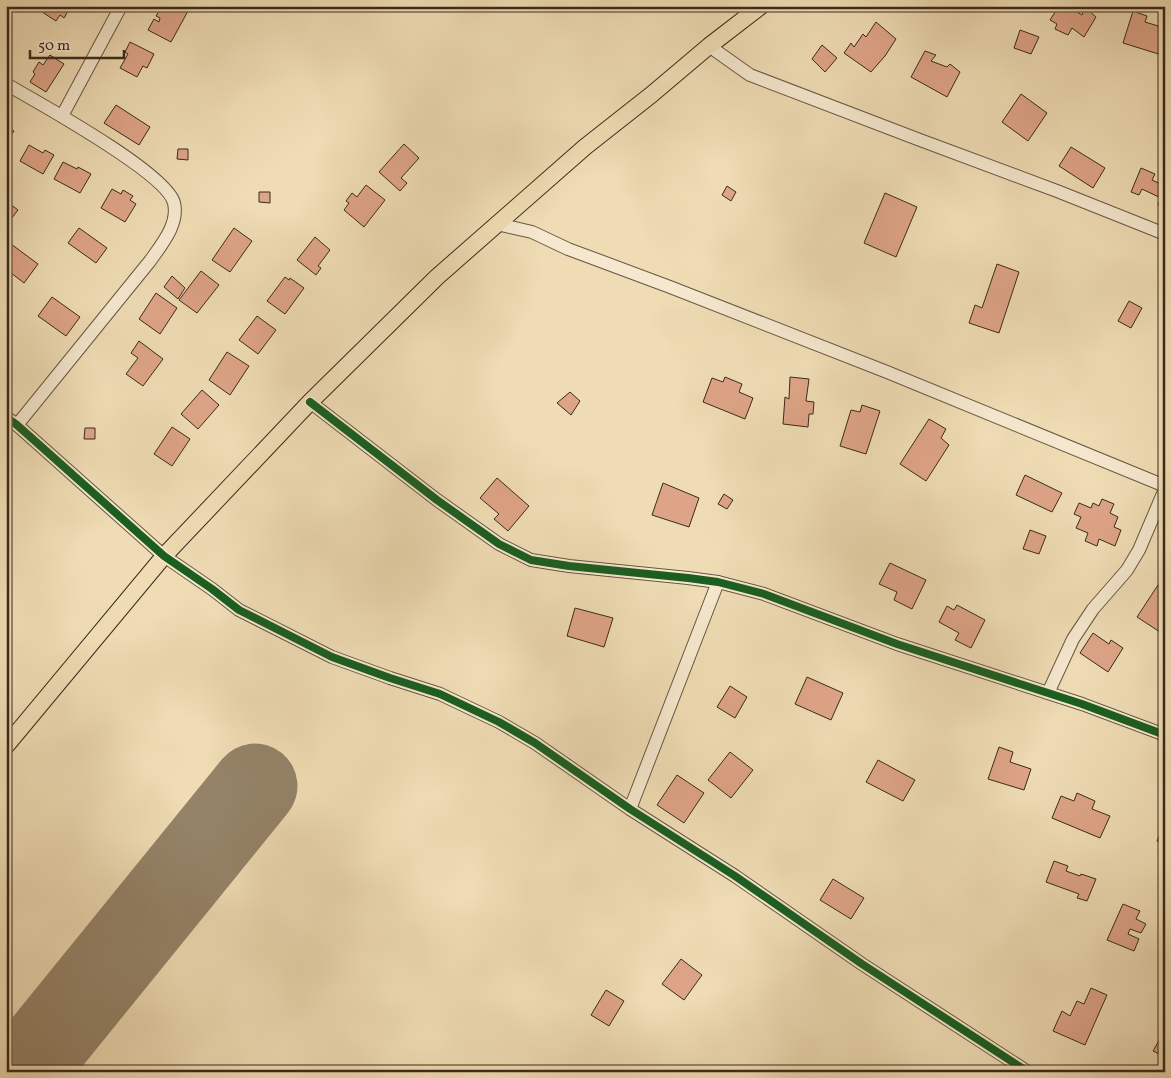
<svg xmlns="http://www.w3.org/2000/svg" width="1171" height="1078" viewBox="0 0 1171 1078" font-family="Vollkorn,serif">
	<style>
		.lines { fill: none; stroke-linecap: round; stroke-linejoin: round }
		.runway { stroke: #948368; stroke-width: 85 }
		.building { fill: #dea487; stroke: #3a2a1b }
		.minor-casing { stroke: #675641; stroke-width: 14 }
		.major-casing { stroke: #3a2a1b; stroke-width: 18 }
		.minor { stroke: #f5e8ce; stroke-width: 12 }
		.major { stroke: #efdcb4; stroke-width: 16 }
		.cycleway-casing { stroke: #f5e8ce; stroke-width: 11 }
		.cycleway { stroke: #1b5e20; stroke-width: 8 }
	</style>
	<rect width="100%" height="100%" fill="#efdcb4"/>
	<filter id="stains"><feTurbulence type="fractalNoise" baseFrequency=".004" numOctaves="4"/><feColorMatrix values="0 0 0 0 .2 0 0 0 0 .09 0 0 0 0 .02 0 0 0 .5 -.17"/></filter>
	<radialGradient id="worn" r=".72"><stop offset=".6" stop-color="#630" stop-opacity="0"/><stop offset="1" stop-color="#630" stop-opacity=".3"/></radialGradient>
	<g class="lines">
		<path class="runway" d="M 23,1072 L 255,786"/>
	</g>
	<g class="building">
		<path d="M 41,6 L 71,6 L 64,18 L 60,15 L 56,21 L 39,10 Z"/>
		<path d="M 162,6 L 180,6 L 188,11 L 171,42 L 148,30 L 154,19 L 159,22 L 160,18 L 156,16 Z"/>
		<path d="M 1059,6 L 1073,6 L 1072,9 L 1082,15 L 1085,7 L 1096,17 L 1084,37 L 1072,28 L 1068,35 L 1055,29 L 1057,24 L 1050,20 Z"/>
		<path d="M 1133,11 L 1147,16 L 1145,22 L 1165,28 L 1165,56 L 1123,43 Z"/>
		<path d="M 876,22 L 896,39 L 885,56 L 871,72 L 844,53 L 851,43 L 854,47 L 863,34 L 866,37 Z"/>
		<path d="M 1020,30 L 1039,37 L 1031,54 L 1014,48 Z"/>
		<path d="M 130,42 L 154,54 L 147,68 L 143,66 L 137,77 L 120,68 L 128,54 L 125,52 Z"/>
		<path d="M 822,45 L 837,58 L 825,72 L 812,59 Z"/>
		<path d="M 925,51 L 936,55 L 931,61 L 947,67 L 950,64 L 960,72 L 947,97 L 911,77 Z"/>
		<path d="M 50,55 L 64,64 L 46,92 L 30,82 L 35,74 L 33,72 L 39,62 L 43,65 Z"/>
		<path d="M 1021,94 L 1047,113 L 1028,141 L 1002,122 Z"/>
		<path d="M 116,105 L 150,127 L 139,145 L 104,123 Z"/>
		<path d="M 6,126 L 14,131 L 6,143 Z"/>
		<path d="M 404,144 L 419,158 L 401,178 L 407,183 L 400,191 L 379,172 Z"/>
		<path d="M 29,145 L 43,153 L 45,150 L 54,155 L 43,174 L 20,161 Z"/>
		<path d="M 1071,147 L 1105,168 L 1093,188 L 1059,166 Z"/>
		<path d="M 178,149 L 188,149 L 188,160 L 177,159 Z"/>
		<path d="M 63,162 L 77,169 L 78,167 L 91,174 L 80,193 L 54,179 Z"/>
		<path d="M 1141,168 L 1155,174 L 1152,180 L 1163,185 L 1165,181 L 1165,208 L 1158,205 L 1161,198 L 1142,189 L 1139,195 L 1131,192 Z"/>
		<path d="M 366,185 L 385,200 L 364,227 L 344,210 L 349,203 L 346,201 L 352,193 L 357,197 Z"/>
		<path d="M 727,186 L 736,192 L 731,201 L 722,195 Z"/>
		<path d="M 112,189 L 121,194 L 123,190 L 133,196 L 130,200 L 136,204 L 125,222 L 101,208 Z"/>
		<path d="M 259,192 L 270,192 L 270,203 L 259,202 Z"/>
		<path d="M 885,193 L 917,207 L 896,257 L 864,243 Z"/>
		<path d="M 6,201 L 18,210 L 8,223 L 6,222 Z"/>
		<path d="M 79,228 L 107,248 L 96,263 L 68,243 Z"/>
		<path d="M 234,228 L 252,241 L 230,272 L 212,260 Z"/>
		<path d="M 315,237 L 330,250 L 318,266 L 321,268 L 316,275 L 297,260 Z"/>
		<path d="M 11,244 L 38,264 L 24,283 L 6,269 L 6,250 Z"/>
		<path d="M 997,264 L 1019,272 L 999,333 L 969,323 L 975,305 L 982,308 Z"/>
		<path d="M 201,271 L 219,285 L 197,313 L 179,300 Z"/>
		<path d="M 172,276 L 185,288 L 178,299 L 164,287 Z"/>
		<path d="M 285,277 L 289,280 L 290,278 L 304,288 L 285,314 L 267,301 Z"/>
		<path d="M 156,293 L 177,308 L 160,334 L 139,319 Z"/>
		<path d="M 52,297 L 80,317 L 66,336 L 38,316 Z"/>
		<path d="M 1129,301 L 1142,308 L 1131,328 L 1118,321 Z"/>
		<path d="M 257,316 L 276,330 L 258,354 L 239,340 Z"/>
		<path d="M 139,341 L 163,359 L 143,386 L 126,374 L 138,358 L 131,353 Z"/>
		<path d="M 227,352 L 249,366 L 230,395 L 209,380 Z"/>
		<path d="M 725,377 L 742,384 L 739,392 L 753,398 L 745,419 L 703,402 L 712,378 L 723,382 Z"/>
		<path d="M 790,377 L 809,379 L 806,401 L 814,402 L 813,414 L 809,414 L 808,427 L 783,424 L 785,397 L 789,399 Z"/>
		<path d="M 202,390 L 219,405 L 198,429 L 181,414 Z"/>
		<path d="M 570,392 L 580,401 L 571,415 L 557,403 Z"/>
		<path d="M 862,405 L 880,411 L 866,454 L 840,446 L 851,410 L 860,412 Z"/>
		<path d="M 929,419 L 946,429 L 941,438 L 949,445 L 926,481 L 900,464 Z"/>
		<path d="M 172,427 L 190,439 L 172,466 L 154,454 Z"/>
		<path d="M 85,428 L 95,428 L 95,439 L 84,439 Z"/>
		<path d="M 1025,475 L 1062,493 L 1052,512 L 1016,495 Z"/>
		<path d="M 497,478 L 529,506 L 508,531 L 494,519 L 499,514 L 480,498 Z"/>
		<path d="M 663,483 L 699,498 L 689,527 L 652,515 Z"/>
		<path d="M 724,494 L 733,500 L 727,509 L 718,504 Z"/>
		<path d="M 1102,499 L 1114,504 L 1110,513 L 1118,517 L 1114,527 L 1121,530 L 1115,546 L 1099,539 L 1097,546 L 1085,541 L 1088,533 L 1076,528 L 1081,517 L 1074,514 L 1079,503 L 1091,508 L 1093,503 L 1099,506 Z"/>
		<path d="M 1030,530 L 1046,536 L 1039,554 L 1023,549 Z"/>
		<path d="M 890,563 L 926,580 L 912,609 L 894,600 L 897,592 L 879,584 Z"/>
		<path d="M 1158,585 L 1165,590 L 1165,626 L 1160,632 L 1137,617 Z"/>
		<path d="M 957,605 L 985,620 L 971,648 L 955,640 L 959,633 L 939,622 L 947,606 L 954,610 Z"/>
		<path d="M 575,608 L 613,618 L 604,647 L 567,636 Z"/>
		<path d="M 1093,633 L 1109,644 L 1111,640 L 1123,648 L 1108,672 L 1080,653 Z"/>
		<path d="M 807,677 L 843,693 L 831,720 L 795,704 Z"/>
		<path d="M 730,686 L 747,697 L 735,718 L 717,707 Z"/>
		<path d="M 999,747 L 1013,752 L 1010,762 L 1031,769 L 1024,790 L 988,779 Z"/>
		<path d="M 730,752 L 753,770 L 731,798 L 708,780 Z"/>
		<path d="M 878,760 L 915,780 L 903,801 L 866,782 Z"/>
		<path d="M 677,775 L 704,793 L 684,823 L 657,805 Z"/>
		<path d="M 1077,793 L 1095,801 L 1092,809 L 1110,816 L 1100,838 L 1052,818 L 1061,796 L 1074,801 Z"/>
		<path d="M 1165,822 L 1165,844 L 1157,841 Z"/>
		<path d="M 1054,861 L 1068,866 L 1066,871 L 1080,876 L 1081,874 L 1096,879 L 1087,901 L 1077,898 L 1079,894 L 1046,882 Z"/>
		<path d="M 833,879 L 864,898 L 851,919 L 820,900 Z"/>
		<path d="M 1123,904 L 1140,911 L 1136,919 L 1146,924 L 1141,933 L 1130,929 L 1128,934 L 1139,939 L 1134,951 L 1107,940 Z"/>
		<path d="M 681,959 L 702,975 L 684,1000 L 662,984 Z"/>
		<path d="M 1091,988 L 1107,995 L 1085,1045 L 1053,1031 L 1062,1011 L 1070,1016 L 1077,1001 L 1084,1004 Z"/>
		<path d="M 606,990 L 624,1001 L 609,1026 L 591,1015 Z"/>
		<path d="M 1165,1030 L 1165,1057 L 1153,1051 Z"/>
	</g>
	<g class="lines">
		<defs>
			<g id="minor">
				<path d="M 709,46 L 750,75 L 920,140 L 1057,191 L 1165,234"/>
				<path d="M 6,84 C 37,102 167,173 174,203 C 179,224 162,244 150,261 L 17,425"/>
				<path d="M 62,116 L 121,6"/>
				<path d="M 497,224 L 532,232 L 568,249 L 670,287 L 887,372 L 1165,486"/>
				<path d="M 310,402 L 437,500 L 499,544 L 531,560 L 569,566 L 688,578 L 718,582 L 764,594 L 897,644 L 1082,704 L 1165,735"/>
				<path d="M 6,417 L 17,425 L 164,556 L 212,589 L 239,610 L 332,657 L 390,678 L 440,694 L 499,722 L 535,743 L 630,809 L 735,876 L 862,964 L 1028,1072"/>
				<path d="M 1048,693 L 1073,639 L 1093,609 L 1127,570 L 1139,550 L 1165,489"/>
				<path d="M 630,809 L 718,582"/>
			</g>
			<path id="major" d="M 6,746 L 164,556 L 310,402 L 437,277 L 585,147 L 651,95 L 709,46 L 761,6"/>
		</defs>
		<use href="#minor" class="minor-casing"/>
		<use href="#major" class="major-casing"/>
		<use href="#minor" class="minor"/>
		<use href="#major" class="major"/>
		<defs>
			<g id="cycleway">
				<path d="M 310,402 L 437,500 L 499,544 L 531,560 L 569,566 L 688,578 L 718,582 L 764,594 L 897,644 L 1082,704 L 1165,735"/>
				<path d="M 6,417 L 17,425 L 164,556 L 212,589 L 239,610 L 332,657 L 390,678 L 440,694 L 499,722 L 535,743 L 630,809 L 735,876 L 862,964 L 1028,1072"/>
			</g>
		</defs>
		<use href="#cycleway" class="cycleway-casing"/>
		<use href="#cycleway" class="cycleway"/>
	</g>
	<rect width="1171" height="1078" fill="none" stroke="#efdcb4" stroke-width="25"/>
	<rect x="8" y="8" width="1156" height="1063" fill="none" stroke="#3a2a1b" stroke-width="2.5"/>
	<rect x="12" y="12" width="1146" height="1053" fill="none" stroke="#3a2a1b"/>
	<path d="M30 50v8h94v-8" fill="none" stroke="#3a2a1b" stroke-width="2.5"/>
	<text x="38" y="50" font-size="15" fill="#3a2a1b" stroke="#f5e8ce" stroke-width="4" paint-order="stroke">50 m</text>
	<rect width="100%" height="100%" filter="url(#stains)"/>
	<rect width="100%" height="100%" fill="url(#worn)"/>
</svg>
